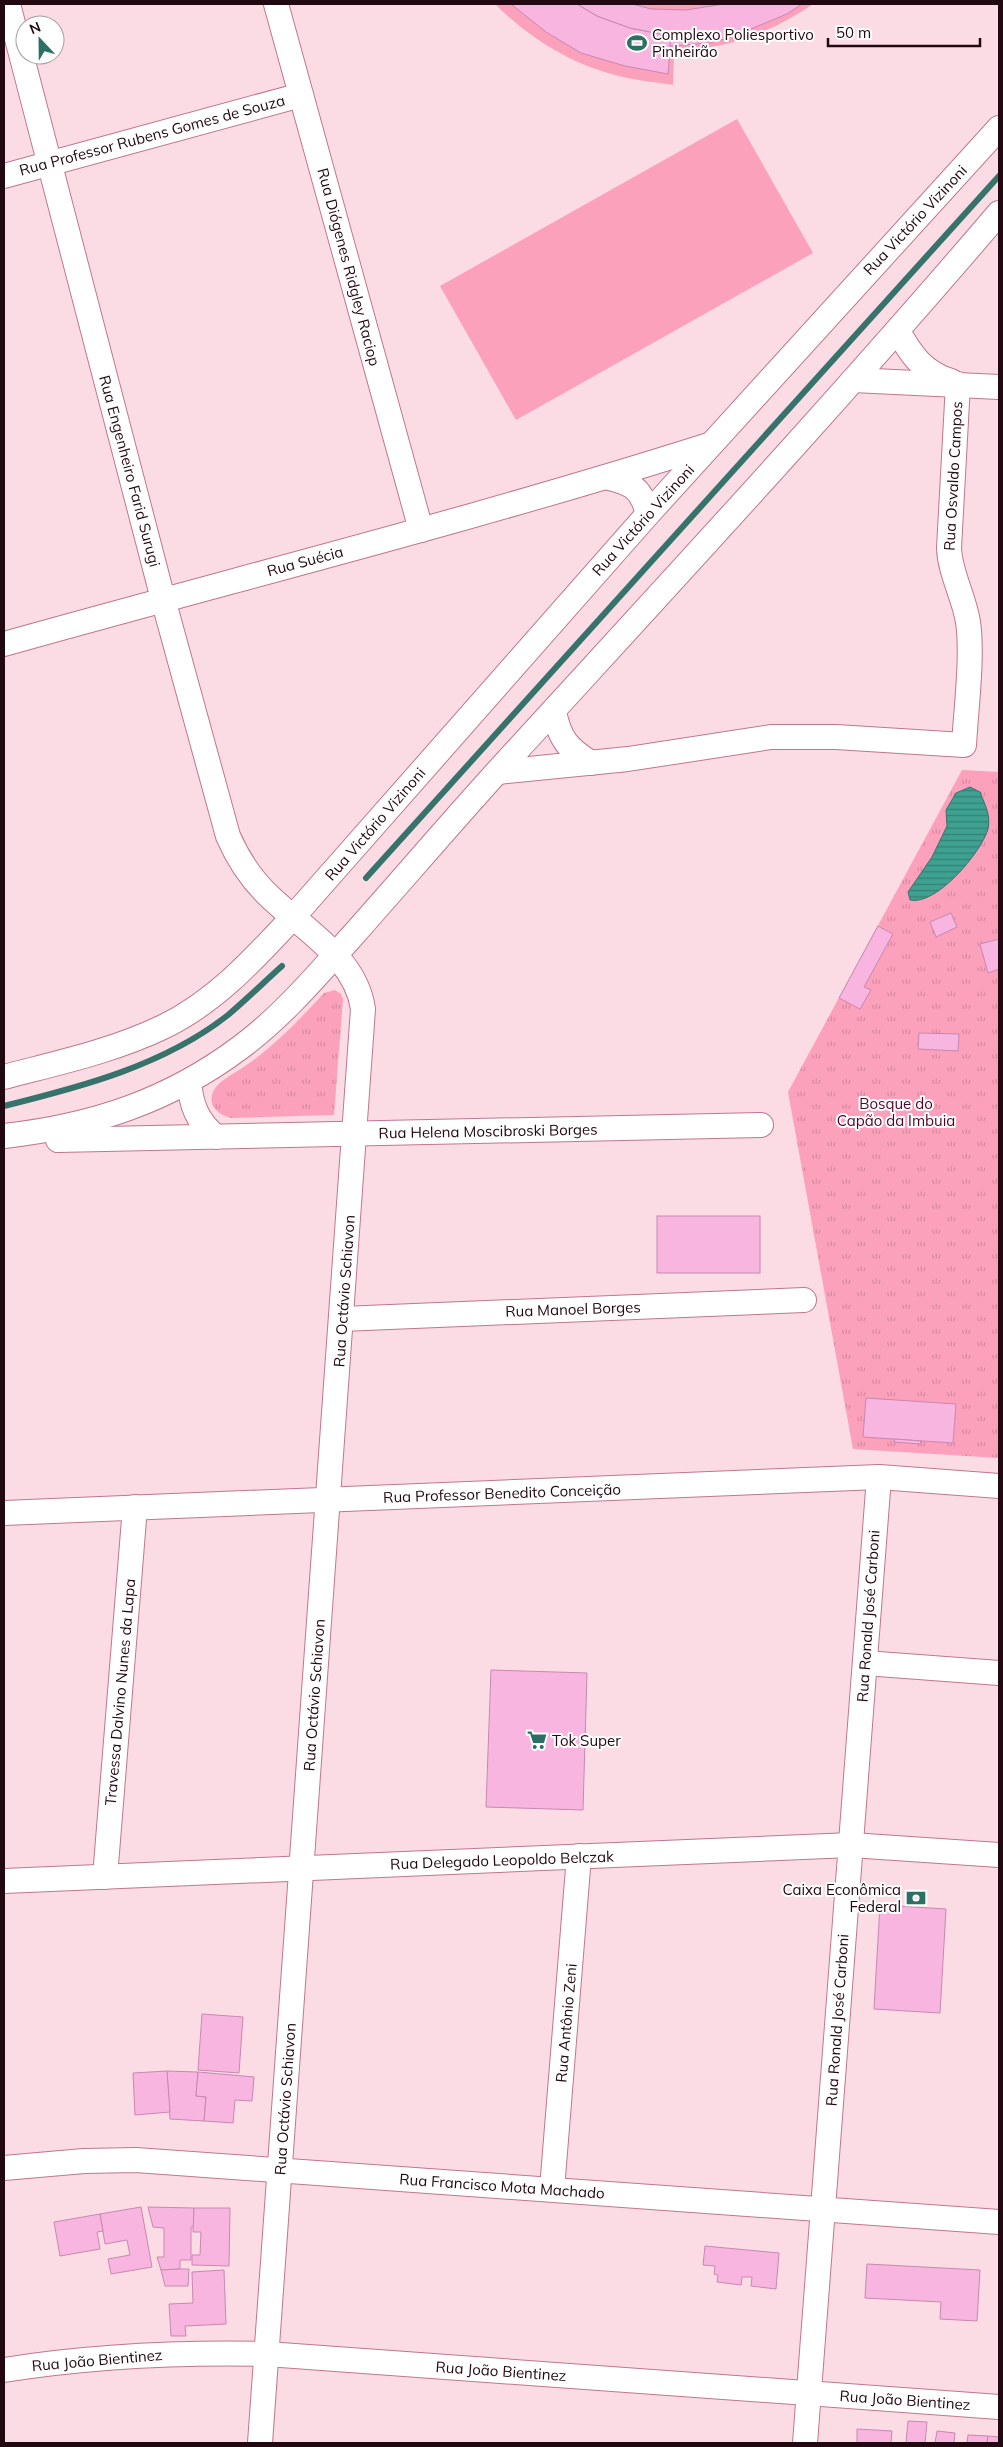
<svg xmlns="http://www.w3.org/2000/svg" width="1003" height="2447" viewBox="0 0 1003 2447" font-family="Mulish,sans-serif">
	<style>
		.grass { fill: #fca1bc }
		.park { fill: url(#park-tufts) }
		.water { fill: url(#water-rules); stroke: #36736b }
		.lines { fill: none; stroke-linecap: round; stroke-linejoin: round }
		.stream { stroke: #36736b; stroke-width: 6 }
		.building { fill: #f8b5e0; stroke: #c788b1 }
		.minor-casing { stroke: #bf778d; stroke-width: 26 }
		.minor { stroke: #fff; stroke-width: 24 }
		.labels { text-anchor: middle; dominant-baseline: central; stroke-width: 4; stroke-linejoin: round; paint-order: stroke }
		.poi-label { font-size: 15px; fill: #220811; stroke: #fff; text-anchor: start }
		.street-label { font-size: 15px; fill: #220811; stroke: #fff }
		.park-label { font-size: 15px; fill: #540429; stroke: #fff }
	</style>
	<defs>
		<pattern id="park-tufts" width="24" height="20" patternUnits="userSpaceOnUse" patternTransform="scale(1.25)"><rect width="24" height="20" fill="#fca1bc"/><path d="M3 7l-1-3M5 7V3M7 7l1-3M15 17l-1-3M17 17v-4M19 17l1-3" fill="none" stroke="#d889a1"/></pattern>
		<pattern id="water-rules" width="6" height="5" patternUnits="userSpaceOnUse" patternTransform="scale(1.25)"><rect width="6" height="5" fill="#3ea191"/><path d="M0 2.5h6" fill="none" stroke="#348175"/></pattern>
	</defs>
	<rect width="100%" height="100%" fill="#fcdce4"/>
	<g class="grass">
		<path d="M 495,4 L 813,4 C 771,33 726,49 674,51 L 673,85 C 657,82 639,81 623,77 C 574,66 530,39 495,4 Z"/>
		<path d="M 737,119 L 813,253 L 516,420 L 440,286 Z"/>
	</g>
	<g class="park">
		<path d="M 962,770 L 999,772 L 999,1458 L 853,1449 L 788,1092 Z"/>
		<path d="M 335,990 L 341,994 L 343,999 L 334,1115 L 232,1118 C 220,1116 207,1106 213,1092 C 217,1082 230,1076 239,1070 C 272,1049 297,1022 324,993 Z"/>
	</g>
	<path class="water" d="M 970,787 L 980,792 C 985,805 991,815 988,829 C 981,853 936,906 910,900 L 908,892 L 932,857 L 947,826 L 946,810 L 956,793 Z"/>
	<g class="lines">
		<g class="stream">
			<path d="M 366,878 L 999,176"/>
			<path d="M 4,1106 C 81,1087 165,1065 228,1015 C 247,999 264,982 282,966"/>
		</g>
	</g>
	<g class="building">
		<path d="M 511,4 L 577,4 L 597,16 L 630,28 L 671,36 L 668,74 L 625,66 L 581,53 L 546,32 Z"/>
		<path d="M 577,4 L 632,4 L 651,9 L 686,10 L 724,4 L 802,4 L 787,14 L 734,36 L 710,43 L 670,46 L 671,36 L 630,28 L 597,16 Z"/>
		<path d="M 951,913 L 957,927 L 936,937 L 930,922 Z"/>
		<path d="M 878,926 L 893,934 L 864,987 L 871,990 L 860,1009 L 839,998 Z"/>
		<path d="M 999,939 L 999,969 L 988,973 L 980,944 Z"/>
		<path d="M 919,1033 L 959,1034 L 958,1051 L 918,1049 Z"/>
		<rect x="657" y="1216" width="103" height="57"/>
		<path d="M 866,1398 L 956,1404 L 953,1443 L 863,1437 Z"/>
		<path d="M 895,1439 L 921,1441 L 920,1444 L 894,1442 Z"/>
		<path d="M 491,1670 L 587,1673 L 583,1810 L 486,1807 Z"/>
		<path d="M 880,1905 L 946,1909 L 940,2013 L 874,2009 Z"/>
		<path d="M 202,2014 L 243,2017 L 239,2073 L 198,2070 Z"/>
		<path d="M 167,2071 L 198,2072 L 196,2096 L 206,2097 L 204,2121 L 170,2119 Z"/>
		<path d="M 167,2071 L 170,2112 L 135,2115 L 133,2073 Z"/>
		<path d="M 198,2072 L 254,2077 L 252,2101 L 235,2100 L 233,2123 L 204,2121 L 206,2097 L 196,2096 Z"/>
		<path d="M 141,2207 L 152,2267 L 111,2274 L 108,2259 L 130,2255 L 127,2240 L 105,2244 L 100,2214 Z"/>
		<path d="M 148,2207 L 194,2208 L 194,2227 L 191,2227 L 191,2260 L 180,2260 L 180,2269 L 161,2270 L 157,2257 L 164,2257 L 164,2228 L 153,2227 Z"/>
		<path d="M 194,2208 L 230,2208 L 229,2266 L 192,2265 L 192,2255 L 200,2255 L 201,2232 L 193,2232 Z"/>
		<path d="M 100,2214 L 103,2231 L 97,2232 L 100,2249 L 60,2256 L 54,2222 Z"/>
		<path d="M 705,2246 L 779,2253 L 776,2289 L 751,2286 L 752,2277 L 742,2277 L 741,2285 L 717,2282 L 718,2275 L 714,2274 L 715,2266 L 703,2265 Z"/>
		<path d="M 867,2264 L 980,2270 L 977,2321 L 940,2319 L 941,2302 L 865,2298 Z"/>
		<path d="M 180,2269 L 189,2269 L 188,2286 L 165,2286 L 161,2270 Z"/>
		<path d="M 224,2270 L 226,2324 L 185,2326 L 186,2336 L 171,2336 L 169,2304 L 193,2303 L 192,2272 Z"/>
		<path d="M 908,2421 L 927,2422 L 925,2443 L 906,2443 Z"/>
		<path d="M 857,2429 L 892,2431 L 891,2443 L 857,2443 Z"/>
		<path d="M 937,2431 L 955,2433 L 954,2443 L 935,2443 Z"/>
		<path d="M 968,2435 L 988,2436 L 987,2443 L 967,2443 Z"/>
		<path d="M 988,2436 L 999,2437 L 999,2443 L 987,2443 Z"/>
	</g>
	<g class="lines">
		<defs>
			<g id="minor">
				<path d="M 8,4 L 163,599 L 228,836 C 238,859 251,879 269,896 C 304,930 356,958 363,1009 L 260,2443"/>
				<path d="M 276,4 L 421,530"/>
				<path d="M 4,176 L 301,95"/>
				<path d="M 898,331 C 911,355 924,373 951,381"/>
				<path d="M 853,380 L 999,387"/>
				<path d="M 606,477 C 631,483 641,487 648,514"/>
				<path d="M 4,644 C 239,578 476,519 709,445"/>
				<path d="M 554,712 C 560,739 567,748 591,763"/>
				<path d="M 498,772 L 628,759 L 771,737 L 836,737 L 964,745 C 966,709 973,656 968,622 C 964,596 950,574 949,548 L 958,384"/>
				<path d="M 4,1077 C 57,1063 113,1051 163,1027 C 215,1002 254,959 293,917 L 648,514 L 999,128"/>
				<path d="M 189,1081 C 191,1105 197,1121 216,1137"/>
				<path d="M 4,1136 C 93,1126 169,1101 241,1047 C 284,1015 319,973 354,934 C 402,880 449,825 497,772 C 666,587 836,404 999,213"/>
				<path d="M 58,1140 L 761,1125"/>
				<path d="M 342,1319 L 804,1300"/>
				<path d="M 4,1513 L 879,1477 L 999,1486"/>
				<path d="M 865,1663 L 999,1673"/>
				<path d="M 105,1877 L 135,1507"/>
				<path d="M 4,1881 L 851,1845 L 999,1855"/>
				<path d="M 4,2168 L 84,2161 L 136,2160 L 999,2222"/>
				<path d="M 552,2189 L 579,1856"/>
				<path d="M 4,2370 C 93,2356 177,2352 267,2354 L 999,2407"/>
				<path d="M 805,2443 L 879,1477"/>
			</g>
		</defs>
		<use href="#minor" class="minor-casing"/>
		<use href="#minor" class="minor"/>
	</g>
	<defs>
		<symbol id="stadium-bare" viewBox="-9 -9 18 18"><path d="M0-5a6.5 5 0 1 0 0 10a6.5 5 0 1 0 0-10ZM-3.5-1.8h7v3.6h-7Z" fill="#2a7065" stroke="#fff" stroke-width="2.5" paint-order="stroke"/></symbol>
		<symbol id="supermarket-bare" viewBox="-9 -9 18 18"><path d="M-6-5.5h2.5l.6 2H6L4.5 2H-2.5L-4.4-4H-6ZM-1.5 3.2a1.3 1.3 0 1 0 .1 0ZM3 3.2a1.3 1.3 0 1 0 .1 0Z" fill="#2a7065" stroke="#fff" stroke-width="2.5" paint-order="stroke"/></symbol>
		<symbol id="bank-bare" viewBox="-9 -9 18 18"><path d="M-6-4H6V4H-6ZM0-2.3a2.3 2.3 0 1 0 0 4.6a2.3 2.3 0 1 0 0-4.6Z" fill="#2a7065" stroke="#fff" stroke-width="2.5" paint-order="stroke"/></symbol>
	</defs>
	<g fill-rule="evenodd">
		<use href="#stadium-bare" x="623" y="29" width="28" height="28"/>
		<use href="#supermarket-bare" x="523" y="1726" width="28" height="28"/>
		<use href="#bank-bare" x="902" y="1884" width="28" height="28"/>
	</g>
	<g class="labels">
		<g class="poi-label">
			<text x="652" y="34">Complexo Poliesportivo<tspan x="652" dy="17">Pinheirão</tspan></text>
			<text x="552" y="1740">Tok Super</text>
			<text x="901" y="1889" text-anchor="end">Caixa Econômica<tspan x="901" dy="17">Federal</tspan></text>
		</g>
		<g class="street-label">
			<text transform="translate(152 135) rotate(-15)">Rua Professor Rubens Gomes de Souza</text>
			<text transform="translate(915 220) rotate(-47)">Rua Victório Vizinoni</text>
			<text transform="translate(349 267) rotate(75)">Rua Diógenes Ridgley Raciop</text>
			<text transform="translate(130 471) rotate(75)">Rua Engenheiro Farid Surugi</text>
			<text transform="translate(953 476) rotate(-87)">Rua Osvaldo Campos</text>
			<text transform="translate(643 520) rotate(-48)">Rua Victório Vizinoni</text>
			<text transform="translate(305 561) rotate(-15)">Rua Suécia</text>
			<text transform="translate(375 824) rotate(-49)">Rua Victório Vizinoni</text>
			<text transform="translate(488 1131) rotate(-1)">Rua Helena Moscibroski Borges</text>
			<text transform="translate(344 1291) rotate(-86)">Rua Octávio Schiavon</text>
			<text transform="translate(573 1309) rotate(-2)">Rua Manoel Borges</text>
			<text transform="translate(502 1493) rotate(-2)">Rua Professor Benedito Conceição</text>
			<text transform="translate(868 1616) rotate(-86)">Rua Ronald José Carboni</text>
			<text transform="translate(120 1692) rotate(-85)">Travessa Dalvino Nunes da Lapa</text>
			<text transform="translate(314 1695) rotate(-86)">Rua Octávio Schiavon</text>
			<text transform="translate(502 1860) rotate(-2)">Rua Delegado Leopoldo Belczak</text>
			<text transform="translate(837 2020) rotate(-86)">Rua Ronald José Carboni</text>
			<text transform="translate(566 2023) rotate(-85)">Rua Antônio Zeni</text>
			<text transform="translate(285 2099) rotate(-86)">Rua Octávio Schiavon</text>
			<text transform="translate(502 2186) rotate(4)">Rua Francisco Mota Machado</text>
			<text transform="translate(97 2360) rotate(-5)">Rua João Bientinez</text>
			<text transform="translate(501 2371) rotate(4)">Rua João Bientinez</text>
			<text transform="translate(905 2400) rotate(4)">Rua João Bientinez</text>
		</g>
		<g class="park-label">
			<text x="896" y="1103">Bosque do<tspan x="896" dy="17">Capão da Imbuia</tspan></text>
		</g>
	</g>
	<rect width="1003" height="2447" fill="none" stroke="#220811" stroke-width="10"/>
	<g transform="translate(40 40) rotate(338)"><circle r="24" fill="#ffffff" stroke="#a79ca0"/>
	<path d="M0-4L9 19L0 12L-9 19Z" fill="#2a7065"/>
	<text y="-8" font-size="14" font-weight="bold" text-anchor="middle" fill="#220811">N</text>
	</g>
	<path d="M828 38v8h152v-8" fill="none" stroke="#220811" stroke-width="2.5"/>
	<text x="836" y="38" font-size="15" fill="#220811" stroke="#ffffff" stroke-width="4" paint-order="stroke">50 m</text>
</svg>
